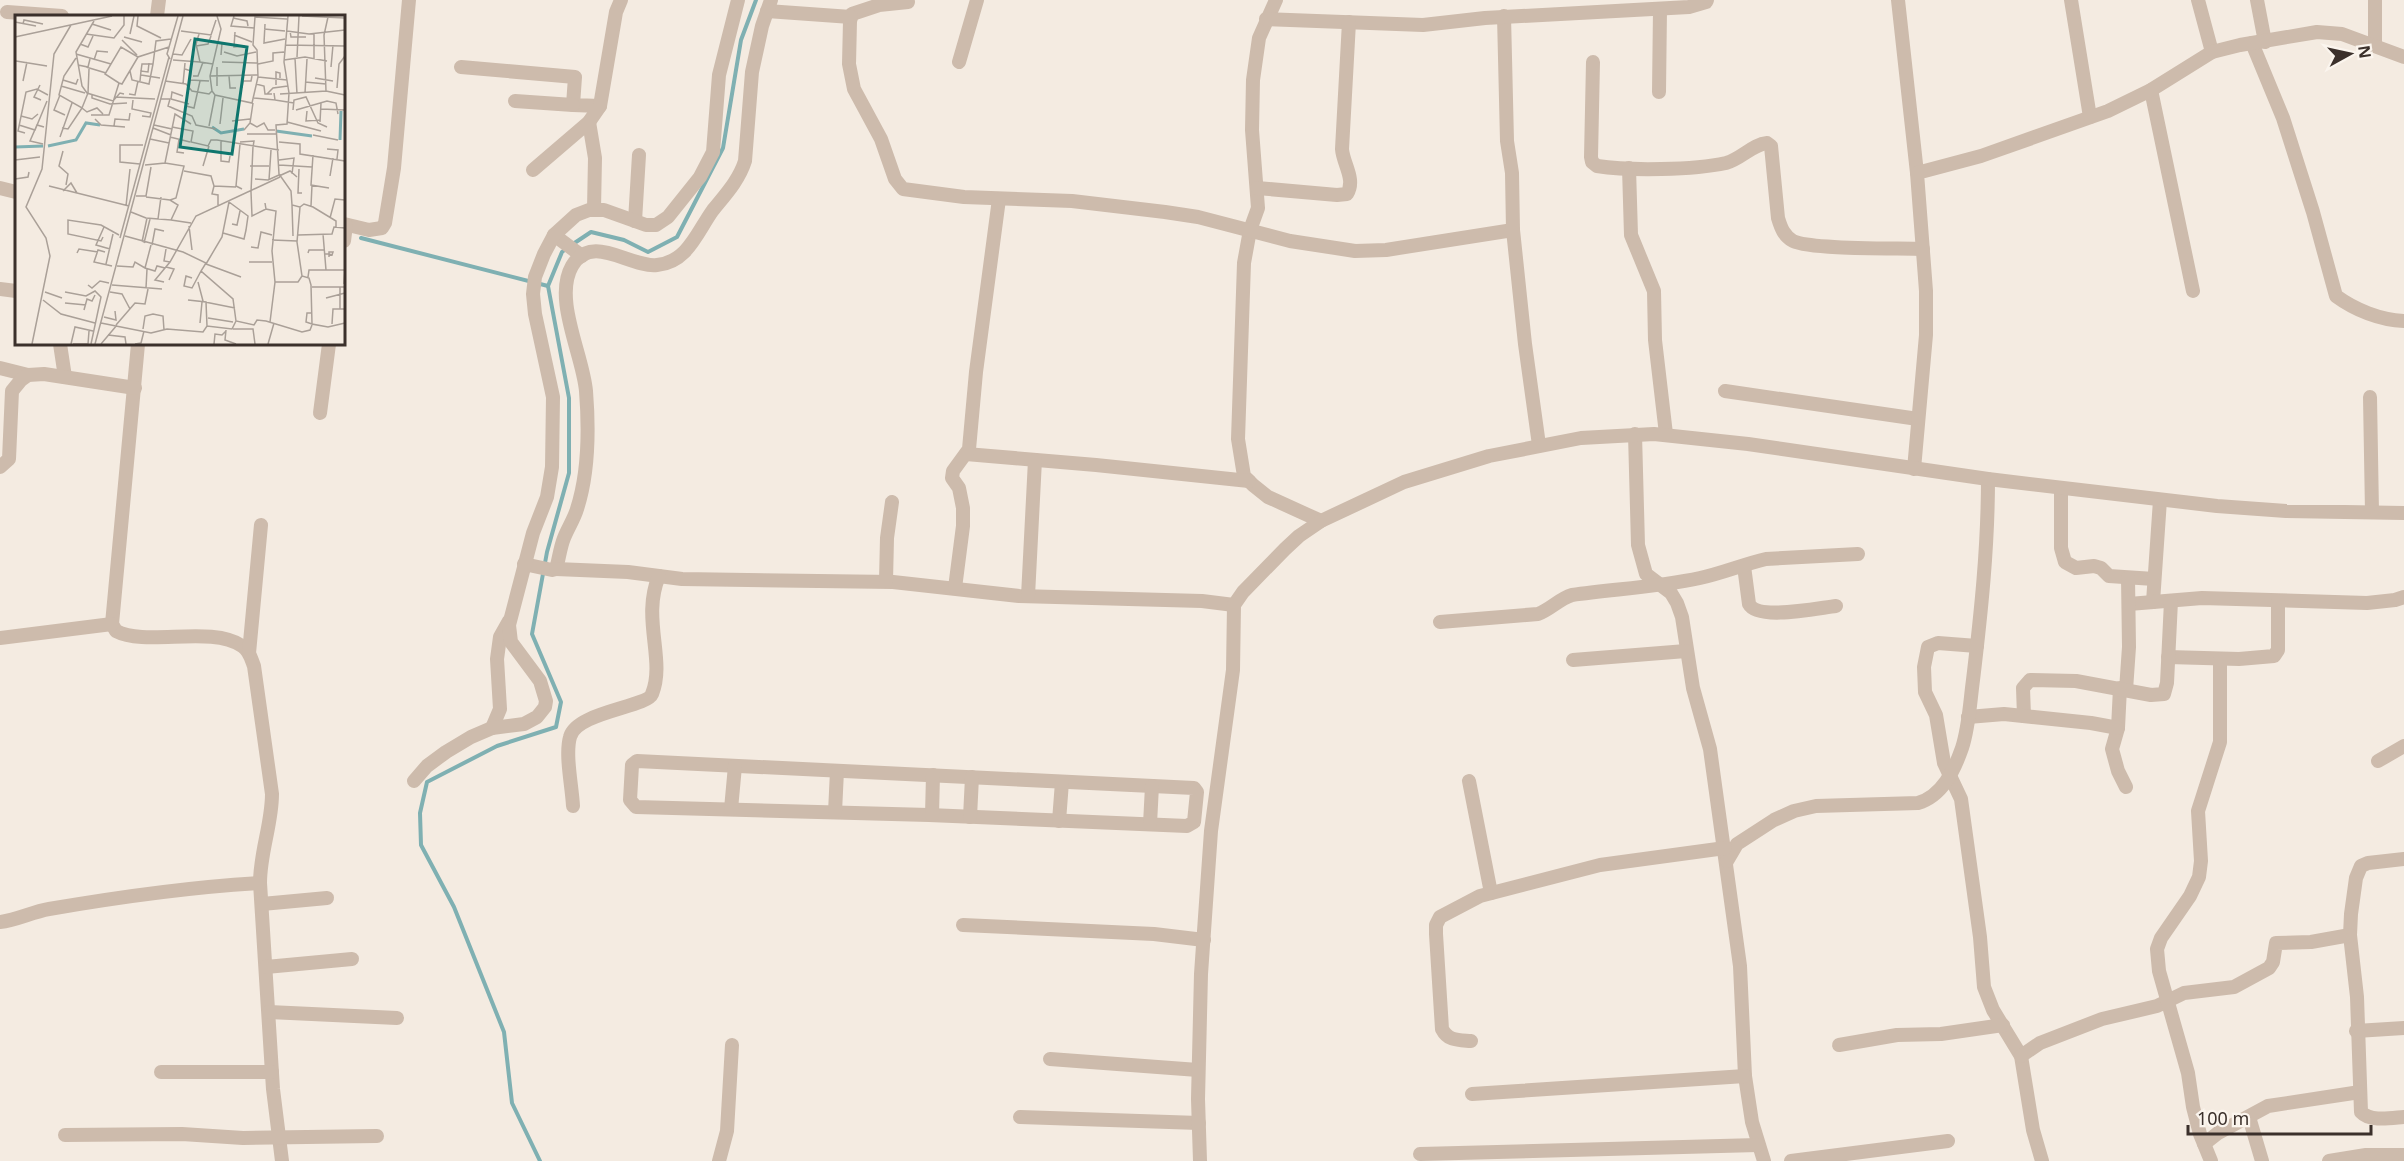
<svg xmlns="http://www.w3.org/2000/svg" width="2404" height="1161" viewBox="0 0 2404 1161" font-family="'Noto Sans',sans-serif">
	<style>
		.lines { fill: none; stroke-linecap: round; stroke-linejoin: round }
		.stream { stroke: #7fb0b2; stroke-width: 4 }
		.minor { stroke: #cdbbac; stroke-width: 14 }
		.inset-river { fill: none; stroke: #7fb0b2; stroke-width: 3 }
		.inset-road { fill: none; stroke: #aaa098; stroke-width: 1.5 }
		.view { fill: #0f766e; fill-opacity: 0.15; stroke: #0f766e; stroke-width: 3 }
		.inset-edge { fill: none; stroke: #3b302b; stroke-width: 3 }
	</style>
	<rect width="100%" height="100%" fill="#f4ebe1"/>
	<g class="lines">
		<g class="stream">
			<path d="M 361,238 L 548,286"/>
			<path d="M 573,244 L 591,232 L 624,240 L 648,252 L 677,237 L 723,148 L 741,40 L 756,0"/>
			<path d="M 540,1161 L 512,1103 L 504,1032 L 454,907 L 421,845 L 420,813 L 427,782 L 497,746 L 556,727 L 561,702 L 532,634 L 547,552 L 569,473 L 569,398 L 548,286 L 562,252 L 567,248"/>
		</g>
		<g class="minor">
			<path d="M 1276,0 L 1259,38 L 1253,80 L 1252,130 L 1258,208 L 1250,230 L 1244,263 L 1238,439 L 1244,476 L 1253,485 L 1268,497 L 1321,521"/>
			<path d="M 1898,0 L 1917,173"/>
			<path d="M 2071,0 L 2090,117"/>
			<path d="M 2198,0 L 2212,52"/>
			<path d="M 2257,0 L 2265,42"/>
			<path d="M 2375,0 L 2375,46"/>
			<path d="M 908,2 L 879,5 L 852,14 L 850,21 L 849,64 L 854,89 L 881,139 L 895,179 L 903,189 L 964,197 L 1072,201 L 1165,212 L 1198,217 L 1290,241 L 1355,251 L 1386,250 L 1513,230"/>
			<path d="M 767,11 L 851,17"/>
			<path d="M 7,12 L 62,16"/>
			<path d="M 157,16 L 159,0"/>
			<path d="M 1504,16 L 1507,141 L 1512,173 L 1513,230 L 1525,344 L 1539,445"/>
			<path d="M 1266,19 L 1423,25 L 1485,18 L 1689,7 L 1706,2 L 1707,0"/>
			<path d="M 2252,43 L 2283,118 L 2313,212 L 2336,296 C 2355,310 2380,320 2404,321"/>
			<path d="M 959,62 L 977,0"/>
			<path d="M 1593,62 L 1591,157 L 1592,162 L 1597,166 C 1629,171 1694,170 1726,163 C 1741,159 1753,144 1767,143 L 1771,146 L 1778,218 C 1781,228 1784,236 1793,241 C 1812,250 1897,248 1923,249"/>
			<path d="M 461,67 L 575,77 L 573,105 L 600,106"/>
			<path d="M 2151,90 L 2193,291"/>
			<path d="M 1659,92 L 1660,9"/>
			<path d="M 515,101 L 573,105"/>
			<path d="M 589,122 L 595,158 L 594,209"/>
			<path d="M 1629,168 L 1631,235 L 1654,291 L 1655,340 L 1666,434"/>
			<path d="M 533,170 L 589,122 L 600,106 L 616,12 L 621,0"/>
			<path d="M 0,188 L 16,192"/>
			<path d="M 1257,188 L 1337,195 L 1347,194 C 1356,179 1343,164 1342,149 L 1349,22"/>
			<path d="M 635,221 L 639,155"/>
			<path d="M 344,224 L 369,230 L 382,228 L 385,223 L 394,168 L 409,0"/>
			<path d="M 554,235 L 582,256"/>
			<path d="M 344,241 L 346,225"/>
			<path d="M 0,289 L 16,291"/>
			<path d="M 60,344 L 65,377"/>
			<path d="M 138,344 L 112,624 L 116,631 C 146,647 211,625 242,646 C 249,650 251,658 254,666 L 272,794 C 272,824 260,852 260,883 L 273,1089 L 282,1161"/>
			<path d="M 0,368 L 28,375"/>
			<path d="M 1725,391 L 1918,419"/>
			<path d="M 2370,397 L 2372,512"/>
			<path d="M 320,413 L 329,344"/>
			<path d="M 1635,434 L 1638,545 L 1646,574 L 1671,593 L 1677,603 L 1682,617 L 1693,688 L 1710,749 L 1740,966 L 1745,1076 L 1752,1122 L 1764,1161"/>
			<path d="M 966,454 L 1096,465 L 1249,481"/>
			<path d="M 0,467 L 9,459 L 12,391 L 21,380 L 28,375 L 44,374 L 135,388"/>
			<path d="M 1914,469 L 1926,335 L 1926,291 L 1917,173 L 1981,156 L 2108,111 L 2151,90 L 2212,52 L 2240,45 L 2317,32 L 2342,34 L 2404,57"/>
			<path d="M 2061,488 L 2061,548 L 2065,562 L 2076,568 L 2094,566 L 2101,568 L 2109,576 L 2154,579"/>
			<path d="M 524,564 L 552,570 L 556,569 C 559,559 560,548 564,538 C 568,528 574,519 577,509 C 589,472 589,429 586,391 C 583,355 553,299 572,266 C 592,232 630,268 657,265 C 688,262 697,232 713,210 C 726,194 739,180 745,161 L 752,72 L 762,26 L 771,0"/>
			<path d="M 1744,566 L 1749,604 C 1758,621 1818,608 1836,606"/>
			<path d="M 556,569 L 628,572 L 682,579 L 893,582 L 1019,596 L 1202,601 L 1234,605"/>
			<path d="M 886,581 L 887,538 L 892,502"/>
			<path d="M 955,588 L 963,526 L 963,508 L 959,488 L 952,478 L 953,471 L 969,449 L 976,372 L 999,199"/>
			<path d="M 1028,596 L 1035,460"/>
			<path d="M 2153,602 L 2160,500"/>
			<path d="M 2129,604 L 2202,598 L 2367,603 L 2395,600 L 2404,597"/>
			<path d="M 1440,622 L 1538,614 C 1551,609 1559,599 1572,595 C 1615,589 1658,587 1700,578 C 1723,573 1744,564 1766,559 L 1858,554"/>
			<path d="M 0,638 L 112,624"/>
			<path d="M 1977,646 L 1938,643 L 1928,647 L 1924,667 L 1925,692 L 1936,715 L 1944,763 L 1961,799 L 1980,937 L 1984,987 L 1993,1010 L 2021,1056 L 2033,1130 L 2042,1161"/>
			<path d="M 249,653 L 261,525"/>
			<path d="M 2168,657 L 2239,659 L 2274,656 L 2278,650 L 2278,601"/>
			<path d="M 1573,660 L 1686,651"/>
			<path d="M 2120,688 L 2118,728 L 2112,749 L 2118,771 L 2126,787"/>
			<path d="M 2126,690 L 2129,647 L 2128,578"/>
			<path d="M 2024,716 L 2023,688 L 2030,680 L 2076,681 L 2151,695 L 2164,694 L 2167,683 L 2171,601"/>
			<path d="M 1968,717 L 2004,714 L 2091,723 L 2118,728"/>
			<path d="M 492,728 L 500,709 L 497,659 L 500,637 L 509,621"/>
			<path d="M 637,761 L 1194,788 L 1197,792 L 1194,822 L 1187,826 L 929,815 L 636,807 L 630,800 L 632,765 Z"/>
			<path d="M 2378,761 L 2404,746"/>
			<path d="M 414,781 L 427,766 L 446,752 L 471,737 L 492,728 L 524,724 L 537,717 L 545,707 L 546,701 L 540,681 L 511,642 L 509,625 L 533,533 L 547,497 L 552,467 L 553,397 L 535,314 L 533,294 L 535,277 L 544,254 L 554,235 L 576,215 L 589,210 L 604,210 L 646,225 L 656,225 L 668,217 L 700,177 L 713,152 L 719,75 L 738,0"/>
			<path d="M 1469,781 L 1491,893"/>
			<path d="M 573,806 C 572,786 565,755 570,737 C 576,712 647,707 652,694 C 666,660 641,618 659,576"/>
			<path d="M 731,809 L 735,766"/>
			<path d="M 835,812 L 837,771"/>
			<path d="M 932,815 L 933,775"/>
			<path d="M 970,817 L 972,777"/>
			<path d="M 1059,821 L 1062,782"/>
			<path d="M 1150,824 L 1152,786"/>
			<path d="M 2404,859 L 2368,863 L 2361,866 L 2356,878 L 2351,914 L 2350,935 L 2357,997 L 2361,1112 C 2370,1122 2391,1118 2404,1117"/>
			<path d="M 1727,861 L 1737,844 L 1774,820 L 1794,811 L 1816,806 L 1918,803 C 1942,796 1954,771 1962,748 C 1969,727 1970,702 1973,680 C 1981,613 1988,547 1988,479"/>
			<path d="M 262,904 L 327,898"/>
			<path d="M 0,922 C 17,920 32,912 49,909 C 119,897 189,887 260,883"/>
			<path d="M 963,925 L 1154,934 L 1204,940"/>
			<path d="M 266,967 L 352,959"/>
			<path d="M 269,1012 L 397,1018"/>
			<path d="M 2356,1031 L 2404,1028"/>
			<path d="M 1471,1041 C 1458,1040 1448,1041 1442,1029 L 1436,934 L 1436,925 L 1440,917 L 1480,896 L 1600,865 L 1725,848"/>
			<path d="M 1839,1045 L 1897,1035 L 1941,1034 L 2003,1025"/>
			<path d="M 2021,1056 L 2040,1043 L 2102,1019 L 2157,1006 L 2184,993 L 2234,987 L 2269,968 L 2273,962 L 2276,943 L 2311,942 L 2350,935"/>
			<path d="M 1050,1059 L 1198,1070"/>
			<path d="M 161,1072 L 272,1072"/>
			<path d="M 1472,1094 L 1745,1076"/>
			<path d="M 1020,1117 L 1199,1123"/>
			<path d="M 2249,1117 L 2262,1161"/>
			<path d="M 65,1135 L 182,1134 L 243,1138 L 377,1136"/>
			<path d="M 2204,1144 L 2218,1133 L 2268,1106 L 2360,1092"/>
			<path d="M 1420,1154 L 1758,1145"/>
			<path d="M 719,1161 L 727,1131 L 732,1045"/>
			<path d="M 1200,1161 L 1198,1099 L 1201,974 L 1211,831 L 1233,670 L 1234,605 L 1243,592 L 1285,549 L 1299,536 L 1321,521 L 1404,482 L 1489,456 L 1581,438 L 1654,434 L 1748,444 L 1988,479 L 2217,506 L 2286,511 L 2404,513"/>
			<path d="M 1791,1161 L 1948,1141"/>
			<path d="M 2211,1161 L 2200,1134 L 2193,1107 L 2188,1073 L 2159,971 L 2157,949 L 2161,938 L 2190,896 L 2199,877 L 2201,861 L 2198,811 L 2220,742 L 2220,659"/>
			<path d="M 2329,1161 L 2366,1155 L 2404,1155"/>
		</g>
	</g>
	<g transform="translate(15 15)">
		<rect width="330" height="330" fill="#f4ebe1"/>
		<path class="inset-river" d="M 197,112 L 206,118 L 229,114M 261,116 L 297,121M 325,125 L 326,96M 33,131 L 61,125 L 71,108 L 85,110M 0,132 L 28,131"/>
		<path class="inset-road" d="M 123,1 L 122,11 L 146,23M 202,1 L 206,14 L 195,61 L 197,76 L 200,80 L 237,88 L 243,62 L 242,35 L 238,30 L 240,2 L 272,4M 219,1 L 216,11 L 239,13M 273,1 L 269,47 L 274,78 L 272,109 L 261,110 L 264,159 L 276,176 L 277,190 L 285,192 L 282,227 L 287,261 L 294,263 L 296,270 L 297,309 L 313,312 L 330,308M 287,1 L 330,3M 218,3 L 232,6 L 233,11M 79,6 L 61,37 L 67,71 L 72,78 L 98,86 L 105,78 L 109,79M 0,7 L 21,11M 8,9 L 9,5 L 28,9M 77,9 L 96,15M 250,9 L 249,28 L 270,24M 249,14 L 270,16M 166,16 L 196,20 L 201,5M 272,16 L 294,19 L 330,15M 275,16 L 276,22 L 291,22M 220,17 L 219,32 L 230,31M 71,19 L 99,23 L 109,10 L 109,1M 115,19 L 119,1M 184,19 L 181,29 L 185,47 L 198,49M 219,20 L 237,27M 0,22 L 97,1M 109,22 L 127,27M 107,25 L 122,40M 198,26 L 207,28 L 206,40M 65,29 L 73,32 L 78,21M 270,30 L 330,31M 181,31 L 193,29 L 196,21M 209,37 L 222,41 L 241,37M 61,39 L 96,49M 158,39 L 167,40 L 176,24M 282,42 L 284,1M 61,43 L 49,61 L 44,80 L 67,93 L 73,78M 280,43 L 282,79M 155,44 L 152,39 L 163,1M 299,44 L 299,18M 79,45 L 82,36 L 93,37M 158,45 L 185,47M 269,45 L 290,42 L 312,46M 1,46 L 32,51M 207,47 L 243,48M 243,49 L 258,46 L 258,38 L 269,37M 63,50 L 73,52 L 75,44M 71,52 L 91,58M 202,52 L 202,71M 316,52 L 318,30M 170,54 L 176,56 L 174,75M 115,56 L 117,65 L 134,69 L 138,49M 126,56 L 127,49 L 138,49 L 141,26 L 156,24M 126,60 L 145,63M 178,61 L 183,61 L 188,47M 195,61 L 243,60M 214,61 L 215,73 L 221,73M 243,62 L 272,65M 300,63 L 318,66M 48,65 L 61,69 L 63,64M 175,65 L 194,66M 8,66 L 12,47M 125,66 L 126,56 L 133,57 L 134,48M 150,66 L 171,69 L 177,76 L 194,79 L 197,76M 290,67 L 311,69M 104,68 L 90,59 L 106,32 L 123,42M 168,69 L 170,48M 241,69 L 249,71 L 250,79 L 257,79M 25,70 L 19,82 L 26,85M 261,70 L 261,57 L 265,58 L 265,63M 46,71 L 70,78M 227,73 L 228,66 L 236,66 L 237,61M 322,73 L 324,49 L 330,41M 311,76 L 330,80M 73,78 L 74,54M 290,78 L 292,44M 114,79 L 120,80 L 123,66M 252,79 L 258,73 L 273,71M 265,79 L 311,76 L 309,20 L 313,2M 45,80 L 39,95 L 50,100M 77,80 L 77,83 L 95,89 L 112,88M 100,82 L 140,84M 239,83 L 260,85 L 259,78M 146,84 L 155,84 L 153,91 L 160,94M 156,84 L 157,77 L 168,81M 156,84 L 174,89M 118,85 L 117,94 L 136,98 L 135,102 L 127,101M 260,85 L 279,88M 171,91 L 179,93 L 185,66M 67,93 L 72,97 L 82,93 L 88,99M 160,94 L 177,101 L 181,110 L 201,114M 306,94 L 330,95M 278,95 L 279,85 L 291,82 L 303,108 L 312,112M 281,95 L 312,86 L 321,88 L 323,99M 292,96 L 291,106 L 305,105M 76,100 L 94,100 L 104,68 L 107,69 L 123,42 L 154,32M 6,101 L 17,104 L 23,99M 80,104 L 86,110 L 110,112M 217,106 L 235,104M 272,107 L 306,116M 305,107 L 306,88M 235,108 L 242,112 L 249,108 L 253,115 L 260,115M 205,109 L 208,83M 4,110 L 20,115 L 32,86M 139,110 L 157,114M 99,111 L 100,104 L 114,105 L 115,98M 194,111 L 200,80M 157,112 L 178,116 L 176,127 L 193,131 L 196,125 L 202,125 L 264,135M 47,113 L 53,114 L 67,93M 138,113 L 156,120M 229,115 L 235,108 L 238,88M 10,118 L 3,116 L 11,77 L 22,74 L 33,80M 232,119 L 261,119M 298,120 L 323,125M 45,122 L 57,88M 155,122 L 175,127M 135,124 L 154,128M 164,124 L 162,137 L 169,138M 206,126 L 206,146 L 214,147 L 215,141M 225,127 L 239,126 L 238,132M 264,127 L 285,129 L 285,139 L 330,146M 28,129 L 15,126 L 22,110 L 29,112M 225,129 L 221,171 L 227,174M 312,134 L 323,135 L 322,144M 48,136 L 44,151 L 53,159 L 51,170M 298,140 L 296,170 L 314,173M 0,145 L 25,142M 264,145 L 279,143 L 277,159M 150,148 L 169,151 L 161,183 L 155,185M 125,149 L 105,147 L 105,130 L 128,130M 130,150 L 150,148 L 160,99 L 176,109M 264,150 L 297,152M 188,151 L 194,131M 235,151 L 254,151M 284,154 L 283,178 L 287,178M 169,156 L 196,161 L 199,171 L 221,172M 264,161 L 275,156 L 282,162M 315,161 L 318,143M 0,164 L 13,162 L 14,157M 240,164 L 253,165 L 264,160M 254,165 L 256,135M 34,171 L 114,191M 199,171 L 197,179 L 203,180 L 203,190M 48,176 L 56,168 L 62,178M 236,177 L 238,131M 236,177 L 237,201 L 251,194M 121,181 L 131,181 L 136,152M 250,188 L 251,194 L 261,196 L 257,236 L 260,267 L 255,307M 277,190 L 278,221M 111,191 L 115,154M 296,191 L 297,170M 285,192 L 289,189 L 298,192 L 321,206 L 321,212M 116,197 L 131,203 L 156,205 L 163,190 L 155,185 L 131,182M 315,203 L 320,184 L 330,185M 143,204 L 146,182M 156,205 L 176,208M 217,209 L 222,210 L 225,196M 174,211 L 177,235M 89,212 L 81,230 L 95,234M 208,218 L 229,224 L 231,215 L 233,201 L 214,187M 308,219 L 311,255M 283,220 L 317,219 L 319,212 L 330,213M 110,221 L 168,237 L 191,248 L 186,256 L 218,284 L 221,306 L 239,310 L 242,305 L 251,306 L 287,317 L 295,315 L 297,310M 88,222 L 86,226 L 53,219 L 53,205 L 86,210 L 104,220M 105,223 L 154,42M 257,225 L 282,226M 127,227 L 132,203M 129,228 L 135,204M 137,230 L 140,214 L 149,216M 236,232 L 243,233 L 246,217 L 257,220M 151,234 L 149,246 L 155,247M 90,237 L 83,235 L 79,247 L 97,251M 62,238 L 64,234 L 83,237M 293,238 L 294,235 L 309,235M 309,239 L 314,239 L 317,240 L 318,237 L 314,237 L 314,242M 234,247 L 257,247M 91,249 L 98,219M 191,249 L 207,222 L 214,187M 191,249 L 226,262M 102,251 L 118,252 L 120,247 L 130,253 L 136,230M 151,252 L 159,254 L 154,265M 130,253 L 140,256 L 142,251 L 150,253M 293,262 L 294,255 L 330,255 L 329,269M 177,263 L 171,261 L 169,271 L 177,273 L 186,256M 149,267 L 140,265 L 155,247 L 181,201 L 265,162M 183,267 L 188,286M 260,267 L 283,267 L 287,261M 73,270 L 77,273 L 85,266 L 94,268M 97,270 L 147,274M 297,272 L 330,272M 325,272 L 325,294M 131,273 L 132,254M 30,277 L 47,283M 50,277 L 71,281 L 80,276 L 86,282 L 76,329M 95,277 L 107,279 L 115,294M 311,283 L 330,278M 28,285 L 46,299 L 80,308M 173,285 L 191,287 L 192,311M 190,287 L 220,293M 50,288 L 71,290M 69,295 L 72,284 L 77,286 L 80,280M 89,302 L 101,305 L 100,296M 193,303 L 218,307M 86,308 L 136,318 L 152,314 L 188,317 L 192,311 L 217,314 L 221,306M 185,308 L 187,287M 297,309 L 291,307 L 292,298 L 297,298M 317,309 L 318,294 L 330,294M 101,310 L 120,288 L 130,289 L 133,274M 128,314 L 130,301 L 138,299 L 148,301 L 149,315M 218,314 L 238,314 L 240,329M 211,315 L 210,325 L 221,329M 93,320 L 110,322 L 111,329M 17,329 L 35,241 L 31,223 L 11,192 L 27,154 L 39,39 L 56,10M 56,329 L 60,312 L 78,316M 58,329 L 73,329 L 74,316M 80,329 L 168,1M 86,329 L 102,310M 120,329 L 126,328 L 129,316M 199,329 L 200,319 L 207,320 L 211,316M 253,329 L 259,308"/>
		<path class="view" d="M 180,24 L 232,32 L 217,139 L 165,132 Z"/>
		<rect width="330" height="330" class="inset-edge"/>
	</g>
	<g transform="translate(2350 54) rotate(82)" stroke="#fbf5ee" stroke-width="4.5" paint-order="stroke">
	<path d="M0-4.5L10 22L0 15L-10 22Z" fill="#3b302b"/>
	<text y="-9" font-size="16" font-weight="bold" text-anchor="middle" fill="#3b302b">N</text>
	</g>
	<path d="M2188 1125v9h183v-9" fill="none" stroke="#3b302b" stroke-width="3"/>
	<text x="2197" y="1125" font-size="18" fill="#3b302b" stroke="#fbf5ee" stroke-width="4.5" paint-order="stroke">100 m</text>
</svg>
